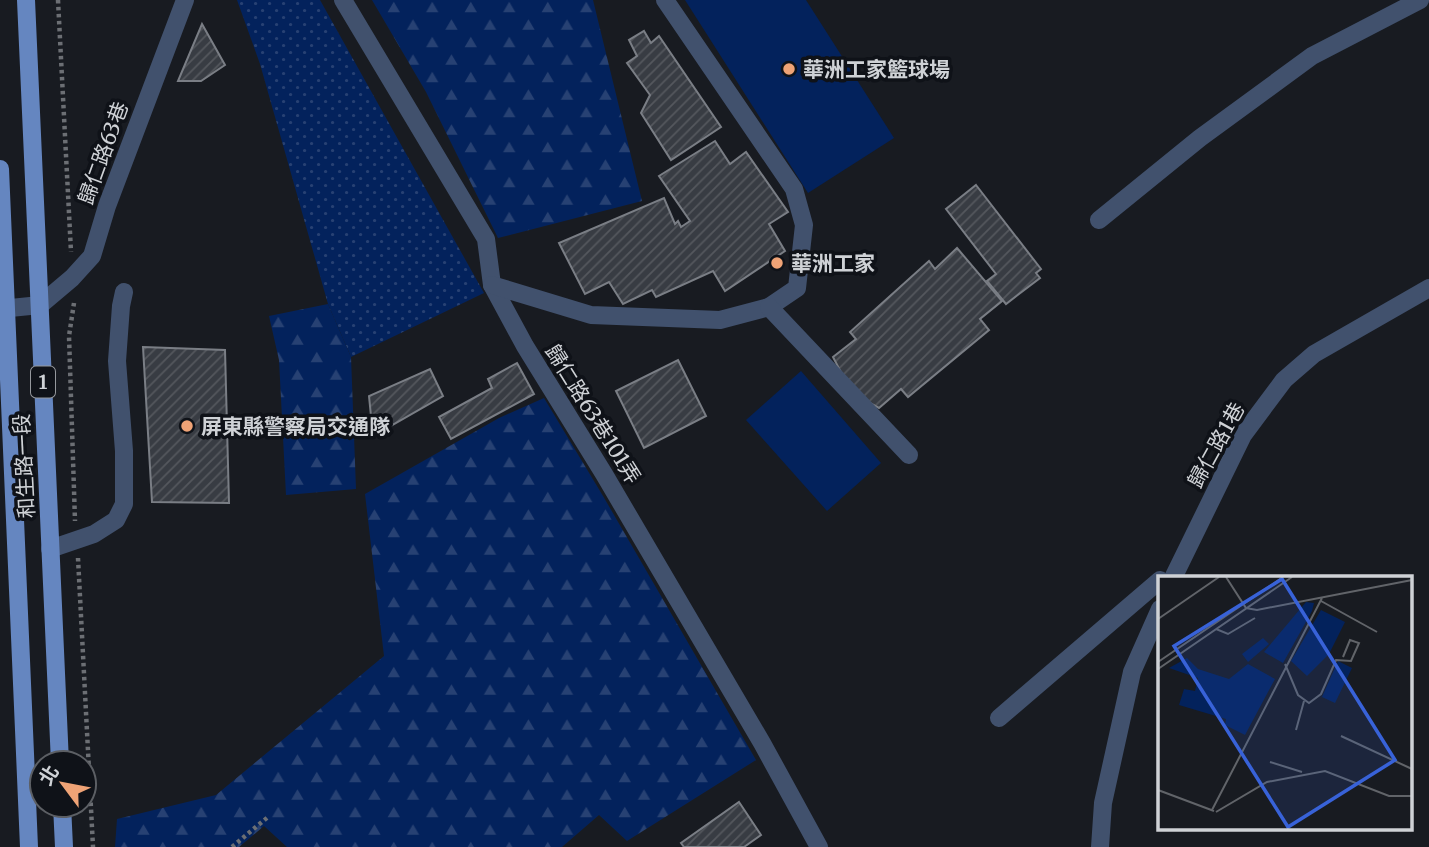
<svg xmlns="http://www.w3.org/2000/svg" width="1429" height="847" viewBox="0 0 1429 847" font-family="Merriweather,'Noto Sans TC',serif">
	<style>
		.grass { fill: url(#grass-dots) }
		.forest { fill: url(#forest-firs) }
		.garden { fill: #03225c }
		.building { fill: url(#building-hatch); stroke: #7a7e85; stroke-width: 2 }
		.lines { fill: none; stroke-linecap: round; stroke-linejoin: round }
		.path { stroke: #6c6f74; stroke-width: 4.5; stroke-dasharray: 3.5 3.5; stroke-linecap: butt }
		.minor { stroke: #41516d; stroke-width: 18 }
		.major { stroke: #6586c0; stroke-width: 18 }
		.poi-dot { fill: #efa376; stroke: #0f1218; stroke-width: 2.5 }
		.labels { text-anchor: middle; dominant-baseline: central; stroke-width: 7; stroke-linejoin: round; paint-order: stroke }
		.shield { fill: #0f1218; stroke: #95989d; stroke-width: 2 }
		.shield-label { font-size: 19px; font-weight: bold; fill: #cfd2d6 }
		.poi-label { font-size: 21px; font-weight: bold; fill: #cfd2d6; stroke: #0f1218; text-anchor: start }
		.street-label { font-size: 21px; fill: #cfd2d6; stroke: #0f1218 }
		.inset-road { fill: none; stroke: #616469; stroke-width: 2 }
		.view { fill: #3862d8; fill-opacity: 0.15; stroke: #3862d8; stroke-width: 3.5 }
		.inset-edge { fill: none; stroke: #cfd2d6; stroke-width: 3.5 }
	</style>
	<defs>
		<pattern id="grass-dots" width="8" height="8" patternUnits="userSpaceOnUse" patternTransform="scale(1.75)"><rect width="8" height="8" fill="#03225c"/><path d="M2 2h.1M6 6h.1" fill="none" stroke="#274173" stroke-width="1.8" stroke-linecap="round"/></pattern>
		<pattern id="forest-firs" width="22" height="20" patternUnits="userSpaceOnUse" patternTransform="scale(1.75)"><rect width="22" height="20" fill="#03225c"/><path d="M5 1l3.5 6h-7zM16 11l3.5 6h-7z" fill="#274173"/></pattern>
		<pattern id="building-hatch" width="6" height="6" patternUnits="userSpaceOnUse" patternTransform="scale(1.75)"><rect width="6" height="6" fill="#383c43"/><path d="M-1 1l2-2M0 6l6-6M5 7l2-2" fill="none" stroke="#54575d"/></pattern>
	</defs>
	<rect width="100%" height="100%" fill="#181b21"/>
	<path class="grass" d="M 237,0 L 320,0 L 484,293 L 351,357 L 328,304 L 260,64 Z"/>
	<g class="forest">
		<path d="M 372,0 L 593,0 L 642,201 L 498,238 L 426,92 Z"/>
		<path d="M 328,304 L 351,357 L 356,489 L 286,495 L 279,360 L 269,316 Z"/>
		<path d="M 544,398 L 603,496 L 756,760 L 627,841 L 599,815 L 562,847 L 287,847 L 264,826 L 239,847 L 115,847 L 117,819 L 216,795 L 384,656 L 365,494 L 499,418 Z"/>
	</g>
	<g class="garden">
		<path d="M 685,0 L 806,0 L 894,138 L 808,193 Z"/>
		<path d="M 801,371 L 881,463 L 827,511 L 746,420 Z"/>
	</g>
	<g class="building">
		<path d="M 202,24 L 225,65 L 201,81 L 178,81 Z"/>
		<path d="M 644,31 L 651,43 L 659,36 L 721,127 L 671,160 L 641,113 L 650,95 L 627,63 L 637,56 L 629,40 Z"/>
		<path d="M 715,141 L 730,164 L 746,152 L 788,212 L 769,224 L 785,251 L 725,291 L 713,271 L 656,297 L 652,290 L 623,304 L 609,282 L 585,294 L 559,243 L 664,198 L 675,224 L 678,221 L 681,227 L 690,221 L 659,176 Z"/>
		<path d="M 976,185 L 1041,269 L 1036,273 L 1040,278 L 1006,304 L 987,281 L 996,274 L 946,209 Z"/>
		<path d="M 957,248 L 1002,301 L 980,319 L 989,330 L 908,397 L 901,389 L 879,408 L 868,402 L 845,380 L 833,357 L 856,339 L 850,332 L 929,261 L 935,269 Z"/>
		<path d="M 143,347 L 225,350 L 229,503 L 152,502 Z"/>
		<path d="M 678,360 L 706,416 L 644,448 L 616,391 Z"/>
		<path d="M 517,363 L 534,394 L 451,439 L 439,417 L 492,388 L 488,379 Z"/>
		<path d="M 430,369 L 443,396 L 373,436 L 369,396 Z"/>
		<path d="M 739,802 L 761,835 L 744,847 L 684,847 L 681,843 Z"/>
	</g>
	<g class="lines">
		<g class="path">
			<path d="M 58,0 L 71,252"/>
			<path d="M 74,303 L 69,336 L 75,521"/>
			<path d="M 78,558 L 93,847"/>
			<path d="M 232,847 L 268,817"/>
		</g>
		<g class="minor">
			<path d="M 343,0 L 486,239 L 492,285 L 525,346 L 604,474 L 762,743 L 819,847"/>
			<path d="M 1099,220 L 1200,138 L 1312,56 L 1420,0"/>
			<path d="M 492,285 L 591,315 L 720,320 L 769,307 L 797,288 L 804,225 L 794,189 L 665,0"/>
			<path d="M 769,307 L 909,455"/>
			<path d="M 0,309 L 40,305 L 72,278 L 92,256 L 107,206 L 185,0"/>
			<path d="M 50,549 L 94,534 L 116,520 L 124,504 L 124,451 L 117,361 L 121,306 L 124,292"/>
			<path d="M 1173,578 L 1243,435 L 1284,380 L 1314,354 L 1429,288"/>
			<path d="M 999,718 L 1160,580"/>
			<path d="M 1100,847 L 1103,803 L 1132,672 L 1160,609"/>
		</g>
		<g class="major">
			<path d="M 26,0 L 60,763"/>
			<path d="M 0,169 L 29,847"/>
			<path d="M 62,805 L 64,847"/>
		</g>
	</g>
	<g class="poi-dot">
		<circle cx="789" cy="69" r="7"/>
		<circle cx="777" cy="263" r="7"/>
		<circle cx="187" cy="426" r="7"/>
	</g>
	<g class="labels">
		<rect class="shield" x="31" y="366.5" width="24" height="31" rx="5"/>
		<g class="shield-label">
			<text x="43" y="382">1</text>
		</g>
		<g class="poi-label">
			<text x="803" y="69">華洲工家籃球場</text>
			<text x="791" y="263">華洲工家</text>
			<text x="201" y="426">屏東縣警察局交通隊</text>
		</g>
		<g class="street-label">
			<text transform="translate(103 153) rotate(-70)">歸仁路63巷</text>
			<text transform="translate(593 414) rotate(58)">歸仁路63巷101弄</text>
			<text transform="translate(1216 445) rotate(-61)">歸仁路1巷</text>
			<text transform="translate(24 466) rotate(-93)">和生路一段</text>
		</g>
	</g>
	<g transform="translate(1158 576)">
		<rect width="254" height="254" fill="#181b21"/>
		<path d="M 148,26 L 156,27 L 154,35 L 125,87 L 106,76 Z" fill="#03225c"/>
		<path d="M 163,34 L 187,46 L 171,78 L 149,100 L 133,85 ZM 105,62 L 111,68 L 90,86 L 84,78 ZM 29,82 L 40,93 L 71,103 L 90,88 L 117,103 L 87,159 L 67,149 L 68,143 L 21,129 L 26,113 L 37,115 L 40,102 L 11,92 Z" fill="#03225c"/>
		<path d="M 180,85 L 194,92 L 177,127 L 164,121 Z" fill="#03225c"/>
		<path class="inset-road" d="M 68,1 L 88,32 L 99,34 L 254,4M 163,25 L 219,56M 0,43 L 61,1M 58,53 L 70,58 L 97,42M 0,86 L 125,1M 127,88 L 140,119 L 151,127 L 163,118 L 178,84 L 193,85 L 201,67 L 192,64 L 185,81M 0,93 L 134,1M 138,154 L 146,125M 183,160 L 254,193M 112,186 L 144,196M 0,214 L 56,235M 54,234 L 164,22M 58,236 L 109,206 L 167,195 L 231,220 L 254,220"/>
		<path class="view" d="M 124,3 L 237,184 L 130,251 L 16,70 Z"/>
		<rect width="254" height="254" class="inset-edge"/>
	</g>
	<g transform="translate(63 784) rotate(302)"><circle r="33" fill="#0f1218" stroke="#5c5f64" stroke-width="2"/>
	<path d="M0-5L12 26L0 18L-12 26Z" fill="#efa376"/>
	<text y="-10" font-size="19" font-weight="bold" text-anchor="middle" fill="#cfd2d6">北</text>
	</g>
</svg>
